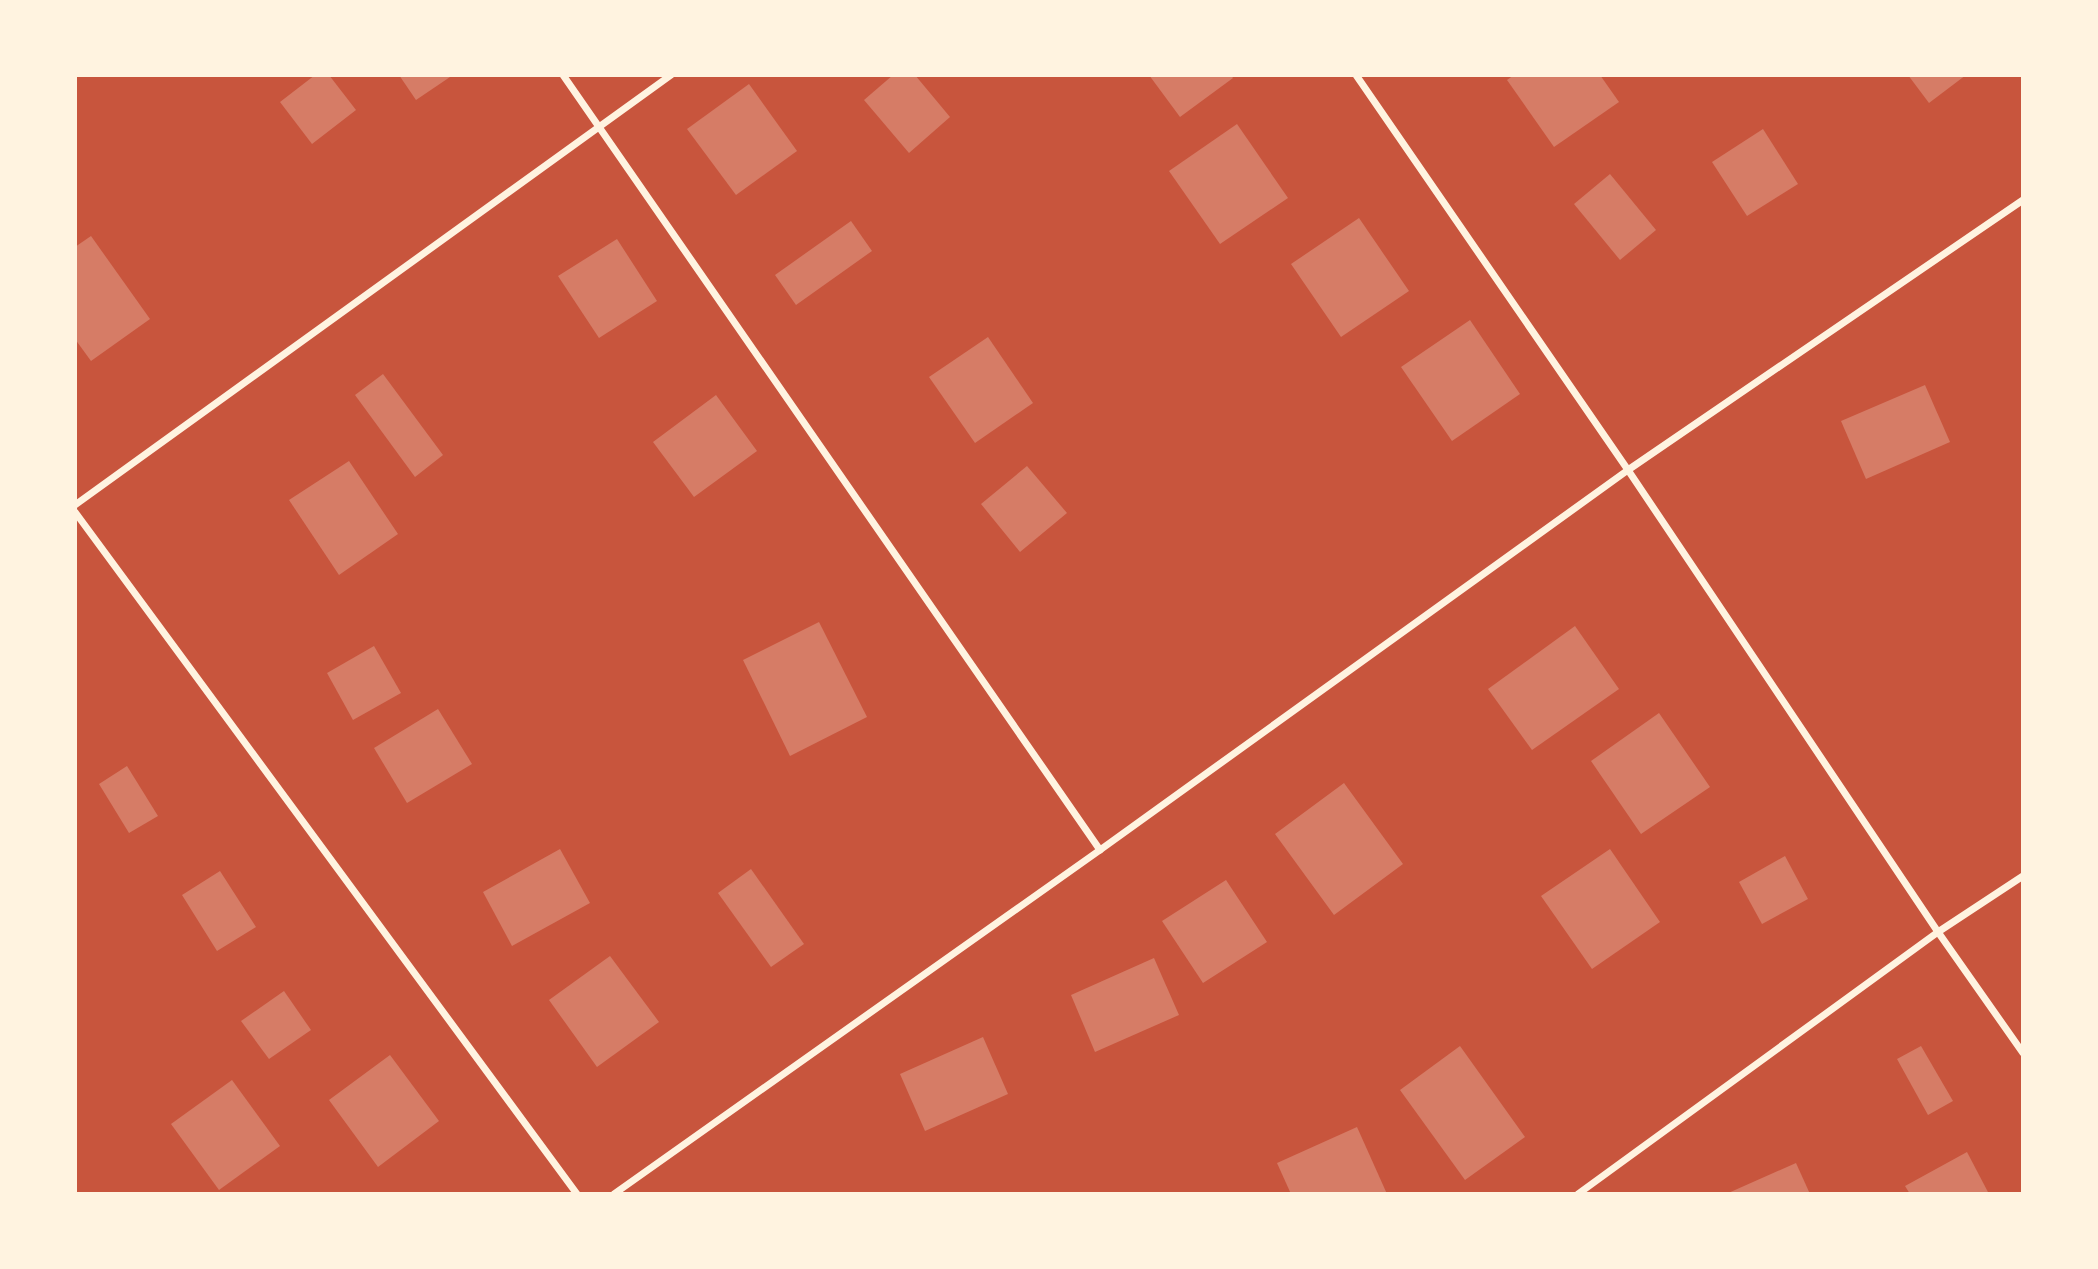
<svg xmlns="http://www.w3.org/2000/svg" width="2098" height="1269" viewBox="0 0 2098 1269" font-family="'PT Sans Narrow',sans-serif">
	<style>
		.building { fill: #d67c66 }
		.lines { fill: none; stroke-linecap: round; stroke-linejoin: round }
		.minor { stroke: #fff3e0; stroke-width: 7 }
	</style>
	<rect width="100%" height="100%" fill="#c8553d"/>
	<g class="building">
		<path d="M 315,75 L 329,75 L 356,110 L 312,144 L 280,102 Z"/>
		<path d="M 399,75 L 453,75 L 416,100 Z"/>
		<path d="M 893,75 L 915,75 L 950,117 L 909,153 L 864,100 Z"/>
		<path d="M 1149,75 L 1231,75 L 1233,78 L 1180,117 Z"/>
		<path d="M 1514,75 L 1600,75 L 1619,102 L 1554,147 L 1507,80 Z"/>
		<path d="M 1908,75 L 1966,75 L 1929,103 Z"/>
		<path d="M 749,84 L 797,151 L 736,195 L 687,129 Z"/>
		<path d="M 1237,124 L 1288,198 L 1220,244 L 1169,171 Z"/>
		<path d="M 1763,129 L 1798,184 L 1747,216 L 1712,162 Z"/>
		<path d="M 1610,174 L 1656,230 L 1620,260 L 1574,204 Z"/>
		<path d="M 1359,218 L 1409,291 L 1341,337 L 1291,264 Z"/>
		<path d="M 851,221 L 872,251 L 796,305 L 775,275 Z"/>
		<path d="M 91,236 L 150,319 L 91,361 L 75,339 L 75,247 Z"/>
		<path d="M 617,239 L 657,301 L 599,338 L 558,276 Z"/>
		<path d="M 1470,320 L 1520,394 L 1452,441 L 1401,367 Z"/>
		<path d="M 988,337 L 1033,403 L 975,443 L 929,377 Z"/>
		<path d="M 383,374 L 443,455 L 415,477 L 355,395 Z"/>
		<path d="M 1925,385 L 1950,442 L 1866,479 L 1841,421 Z"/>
		<path d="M 716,395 L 757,451 L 694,497 L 653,442 Z"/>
		<path d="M 349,461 L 398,534 L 339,575 L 289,500 Z"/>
		<path d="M 1027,466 L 1067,513 L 1020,552 L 981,504 Z"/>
		<path d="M 819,622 L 867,717 L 790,756 L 743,660 Z"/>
		<path d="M 1575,626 L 1619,689 L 1532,750 L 1488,689 Z"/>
		<path d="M 374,646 L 401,693 L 353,720 L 327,673 Z"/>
		<path d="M 438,709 L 472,764 L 407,803 L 374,748 Z"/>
		<path d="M 1659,713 L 1710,787 L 1641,834 L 1591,761 Z"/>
		<path d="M 127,766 L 158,816 L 129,833 L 99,784 Z"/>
		<path d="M 1344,783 L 1403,864 L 1334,915 L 1275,834 Z"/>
		<path d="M 560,849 L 590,903 L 512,946 L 483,892 Z"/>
		<path d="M 1610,849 L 1660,922 L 1592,969 L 1541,896 Z"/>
		<path d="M 1785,856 L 1808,899 L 1762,924 L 1739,882 Z"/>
		<path d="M 751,869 L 804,944 L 771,967 L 718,893 Z"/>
		<path d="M 220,871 L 256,927 L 217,951 L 182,895 Z"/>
		<path d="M 1226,880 L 1267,942 L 1203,983 L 1162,921 Z"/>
		<path d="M 610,956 L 659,1022 L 597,1067 L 549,1000 Z"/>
		<path d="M 1154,958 L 1179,1015 L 1095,1052 L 1071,995 Z"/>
		<path d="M 284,991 L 311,1030 L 269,1059 L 241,1021 Z"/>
		<path d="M 983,1037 L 1008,1094 L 925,1131 L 900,1074 Z"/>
		<path d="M 1460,1046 L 1525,1137 L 1465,1180 L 1400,1090 Z"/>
		<path d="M 1921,1046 L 1953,1101 L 1928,1115 L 1897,1059 Z"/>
		<path d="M 390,1055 L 439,1121 L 378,1167 L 329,1100 Z"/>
		<path d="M 232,1080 L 280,1146 L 219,1190 L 171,1124 Z"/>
		<path d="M 1357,1127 L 1387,1194 L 1291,1194 L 1277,1163 Z"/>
		<path d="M 1967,1152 L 1989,1194 L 1910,1194 L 1905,1186 Z"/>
		<path d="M 1796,1163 L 1810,1194 L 1726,1194 Z"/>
	</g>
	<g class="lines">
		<g class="minor">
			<path d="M 563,75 L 1100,850"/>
			<path d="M 1356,75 L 1628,470 L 1938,932 L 2023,1053"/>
			<path d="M 75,505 L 671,75"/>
			<path d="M 75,512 L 577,1194"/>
			<path d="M 614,1194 L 1100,850 L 1628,470 L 2023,200"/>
			<path d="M 1578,1194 L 1938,932 L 2023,876"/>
		</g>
	</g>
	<rect width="2098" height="1269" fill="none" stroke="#fff3e0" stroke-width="154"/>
</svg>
